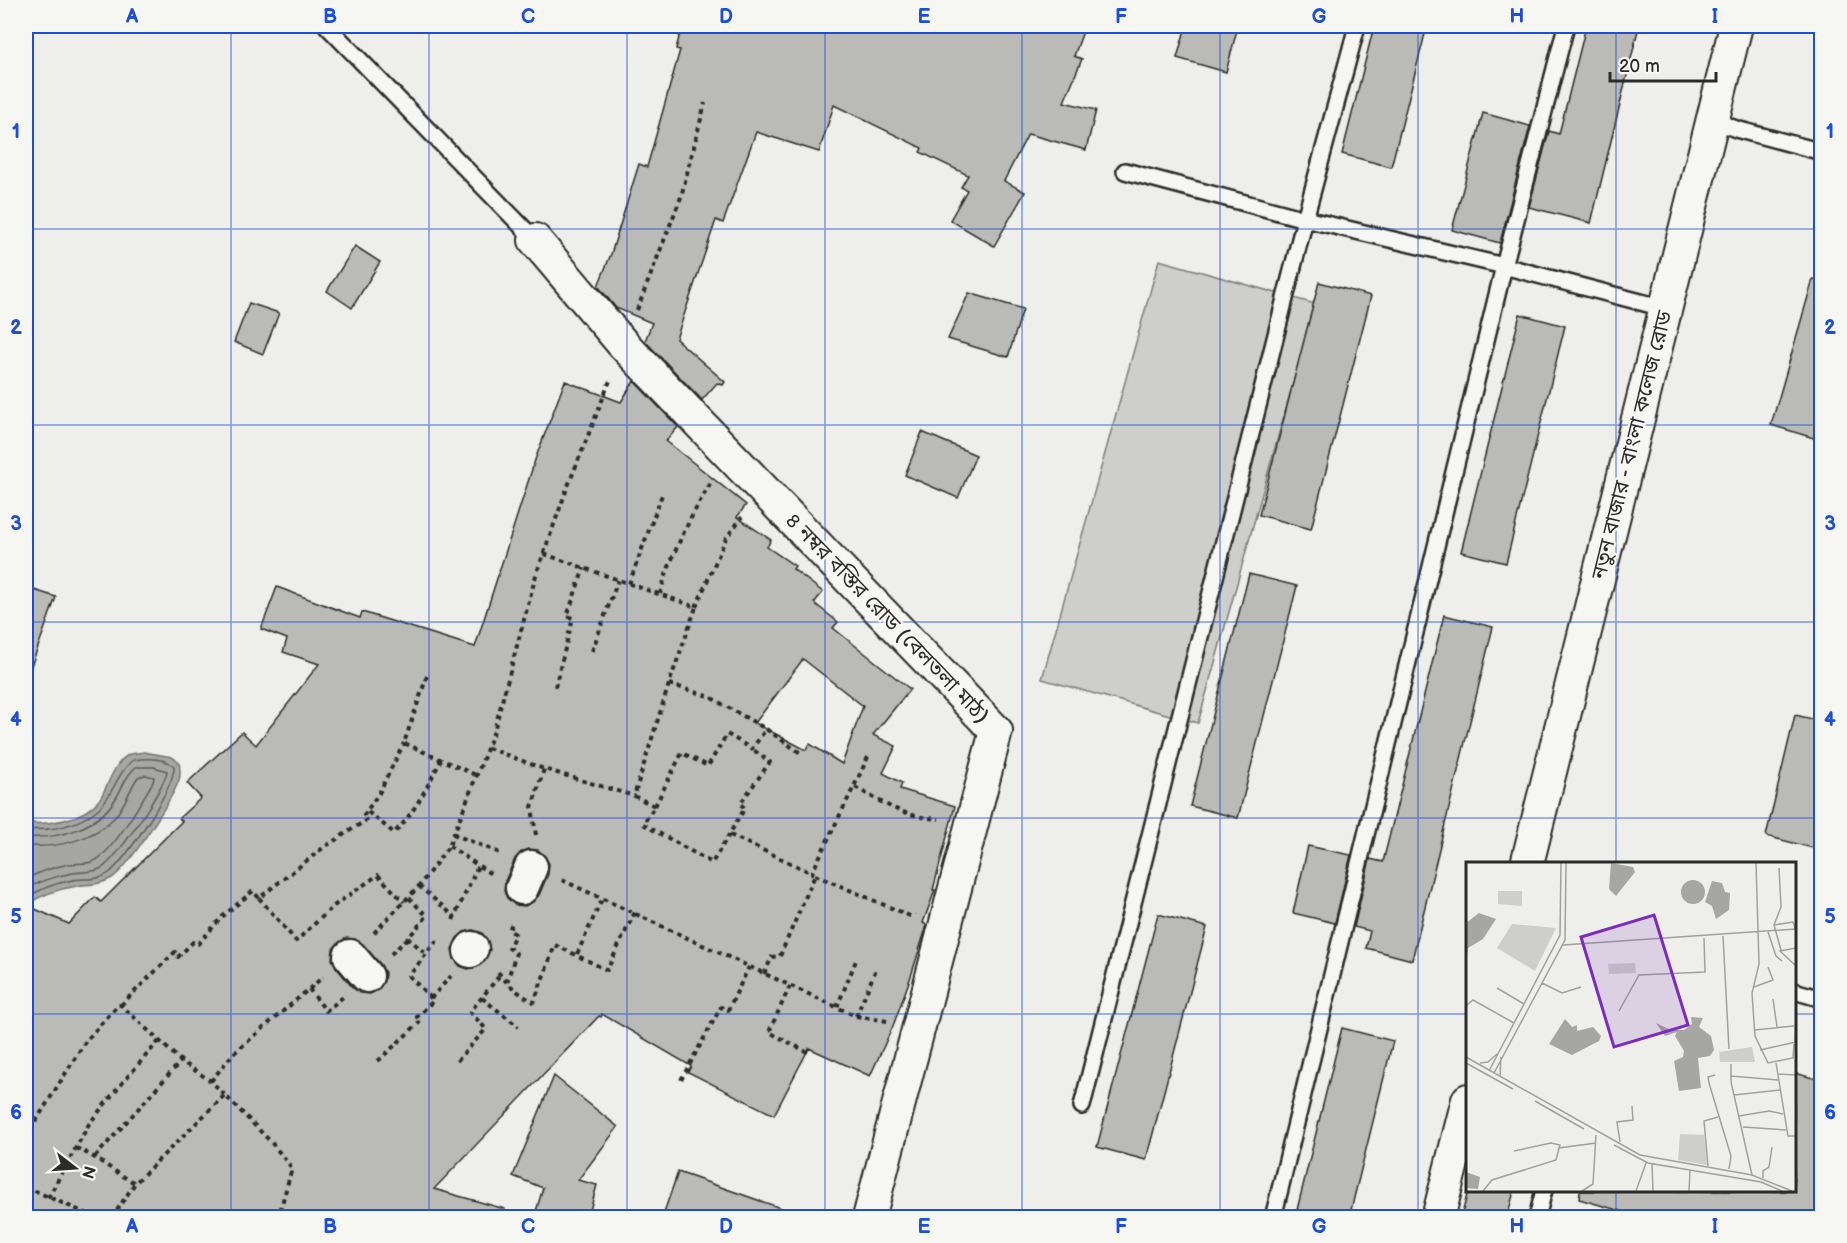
<svg xmlns="http://www.w3.org/2000/svg" width="1847" height="1243" viewBox="0 0 1847 1243" font-family="'Balsamiq Sans','Noto Sans Bengali',sans-serif">
	<style>
		.green { fill: #cececa; stroke: #7c7c7a; stroke-width: 1.5 }
		.water { fill: #a6a6a3; stroke: #757573; stroke-width: 1.5 }
		.lines { fill: none; stroke-linecap: round; stroke-linejoin: round }
		.shore { stroke: #5c5c5b; stroke-width: 1.5 }
		.building { fill: #babab7; stroke: #2b2b2b; stroke-width: 1.5; fill-rule: evenodd }
		.lane-casing { stroke: #2b2b2b; stroke-width: 20 }
		.street-casing { stroke: #2b2b2b; stroke-width: 36 }
		.path { stroke: #2b2b2b; stroke-width: 4; stroke-dasharray: 4.5 4.5; stroke-linecap: butt }
		.lane { stroke: #f6f6f2; stroke-width: 15 }
		.street { stroke: #f6f6f2; stroke-width: 32 }
		.grid { fill: none; stroke: #1d4ed8; stroke-width: 1.5; stroke-opacity: 0.55 }
		.labels { text-anchor: middle; dominant-baseline: central; stroke-width: 4.5; stroke-linejoin: round; paint-order: stroke }
		.street-label { font-size: 21px; fill: #2b2b2b; stroke: #f6f6f2 }
		.inset-road { fill: none; stroke: #a0a09e; stroke-width: 1.5 }
		.view { fill: #7b2cbf; fill-opacity: 0.15; stroke: #7b2cbf; stroke-width: 3 }
		.inset-edge { fill: none; stroke: #2b2b2b; stroke-width: 3 }
		.neatline { fill: none; stroke: #1d4ed8; stroke-width: 2 }
		.grid-label { font-size: 20px; text-anchor: middle; font-weight: bold; fill: #1d4ed8 }
	</style>
	<rect width="100%" height="100%" fill="#eeeeea"/>
	<filter id="ink" filterUnits="userSpaceOnUse"><feTurbulence type="fractalNoise" baseFrequency=".0167" numOctaves="2"/><feDisplacementMap in="SourceGraphic" scale="12" xChannelSelector="R" yChannelSelector="G"/><feConvolveMatrix kernelMatrix="1 2 1 2 8 2 1 2 1" color-interpolation-filters="sRGB"/></filter>
	<g filter="url(#ink)">
		<path class="green" d="M 1159,260 L 1315,304 L 1198,723 L 1042,679 Z"/>
		<path class="water" d="M 144,752 L 172,757 L 179,762 C 180,768 181,774 179,780 C 172,799 128,868 112,878 C 100,885 89,884 77,886 C 58,889 41,895 26,905 L 26,823 C 49,825 83,820 99,800 C 109,786 113,762 130,754 C 134,753 140,753 144,752 Z"/>
		<g class="lines">
			<g class="shore">
				<path d="M 26,829 C 55,832 93,823 109,795 C 117,782 121,770 133,760 C 146,758 163,757 174,766 C 176,785 126,860 109,873 C 99,881 86,878 73,880 C 56,883 40,889 26,898"/>
				<path d="M 26,837 C 58,839 98,829 116,798 C 123,787 125,776 136,767 L 154,767 L 167,771 C 165,787 115,862 100,869 C 91,873 83,871 73,873 C 56,876 40,881 26,889"/>
				<path d="M 26,846 C 55,848 92,841 114,818 C 125,806 129,790 138,777 L 145,775 L 154,777 L 153,782 C 142,800 111,856 92,862 C 85,864 77,863 69,864 C 54,867 39,872 26,879"/>
			</g>
		</g>
		<g class="building">
			<path d="M 682,26 L 918,26 L 947,34 L 947,26 L 1085,26 L 1074,56 L 1082,59 L 1064,102 L 1096,110 L 1086,150 L 1028,134 L 1004,181 L 1025,192 L 994,246 L 950,220 L 967,190 L 961,187 L 968,175 L 920,152 L 922,148 L 834,105 L 819,152 L 756,132 L 723,223 L 716,220 L 676,339 L 725,382 L 723,385 L 717,383 L 702,400 L 645,341 L 652,323 L 616,308 L 598,286 L 611,254 L 639,164 L 647,167 L 680,50 L 676,49 Z"/>
			<path d="M 1186,26 L 1238,26 L 1226,72 L 1177,58 Z"/>
			<path d="M 1374,26 L 1427,26 L 1391,167 L 1342,154 Z"/>
			<path d="M 1586,26 L 1639,26 L 1591,223 L 1529,207 L 1549,131 L 1559,134 Z"/>
			<path d="M 1483,113 L 1530,126 L 1500,243 L 1452,230 Z"/>
			<path d="M 355,246 L 380,262 L 352,308 L 327,291 Z"/>
			<path d="M 1813,279 L 1821,280 L 1821,421 L 1817,439 L 1771,425 Z"/>
			<path d="M 1319,282 L 1371,296 L 1311,529 L 1259,515 Z"/>
			<path d="M 969,293 L 1023,309 L 1008,357 L 948,339 Z"/>
			<path d="M 249,303 L 279,313 L 263,354 L 234,342 Z"/>
			<path d="M 1520,314 L 1565,326 L 1506,563 L 1461,552 Z"/>
			<path d="M 565,381 L 621,402 L 634,381 L 678,427 L 666,441 L 746,505 L 737,517 L 771,540 L 767,547 L 795,566 L 793,569 L 823,592 L 814,603 L 838,622 L 833,628 L 910,689 L 873,735 L 896,746 L 883,773 L 902,783 L 900,789 L 955,806 L 933,890 L 935,890 L 923,923 L 927,925 L 911,976 L 893,1026 L 870,1076 L 809,1048 L 774,1115 L 688,1072 L 691,1066 L 602,1014 L 601,1017 L 599,1016 L 434,1189 L 505,1209 L 504,1218 L 26,1218 L 26,905 L 69,924 L 95,897 L 101,902 L 182,821 L 179,818 L 201,798 L 187,783 L 242,732 L 256,745 L 319,664 L 283,652 L 287,639 L 261,629 L 277,587 L 360,618 L 362,612 L 475,647 L 536,457 ZM 803,659 L 863,706 L 842,764 L 810,744 L 806,750 L 755,723 ZM 528,849 L 538,850 L 545,856 L 549,864 L 548,874 L 539,895 L 533,902 L 525,906 L 515,905 L 507,898 L 504,891 L 505,881 L 515,859 L 520,853 ZM 473,930 L 482,933 L 488,941 L 490,950 L 485,961 L 477,967 L 468,969 L 460,966 L 454,959 L 452,949 L 457,938 L 464,932 ZM 346,938 L 355,939 L 363,944 L 381,965 L 385,973 L 384,981 L 378,990 L 370,994 L 360,993 L 353,988 L 336,967 L 332,959 L 333,949 L 338,943 Z"/>
			<path d="M 922,432 L 976,455 L 958,498 L 905,475 Z"/>
			<path d="M 1249,574 L 1297,586 L 1238,818 L 1190,806 Z"/>
			<path d="M 31,589 L 56,597 L 29,672 L 26,672 L 26,604 Z"/>
			<path d="M 1444,615 L 1493,627 L 1412,960 L 1366,948 L 1370,931 L 1354,927 L 1370,859 L 1383,862 Z"/>
			<path d="M 1795,715 L 1821,721 L 1821,814 L 1813,848 L 1766,836 Z"/>
			<path d="M 1308,846 L 1351,855 L 1335,923 L 1293,913 Z"/>
			<path d="M 1158,914 L 1207,927 L 1146,1160 L 1097,1147 Z"/>
			<path d="M 1342,1028 L 1393,1041 L 1349,1218 L 1295,1218 Z"/>
			<path d="M 1794,1073 L 1821,1080 L 1821,1218 L 1645,1218 L 1579,1199 L 1580,1191 L 1794,1191 Z"/>
			<path d="M 554,1076 L 618,1127 L 578,1180 L 597,1185 L 588,1218 L 534,1218 L 543,1188 L 513,1176 Z"/>
			<path d="M 678,1172 L 795,1213 L 794,1218 L 662,1218 Z"/>
			<path d="M 1468,1191 L 1514,1191 L 1507,1218 L 1461,1218 Z"/>
		</g>
		<g class="lines">
			<defs>
				<g id="lane">
					<path d="M 327,26 L 535,240"/>
					<path d="M 1713,120 L 1736,129 L 1822,152"/>
					<path d="M 1125,171 L 1305,219 L 1504,266 L 1667,309"/>
					<path d="M 1794,991 L 1822,999"/>
					<path d="M 1082,1106 L 1305,219 L 1357,26"/>
					<path d="M 1273,1218 L 1504,266 L 1566,26"/>
					<path d="M 1537,1218 L 1544,1190"/>
				</g>
				<g id="street">
					<path d="M 535,240 L 623,344 L 996,731 L 869,1218"/>
					<path d="M 1527,864 L 1736,26"/>
					<path d="M 522,888 L 531,867"/>
					<path d="M 470,951 L 472,948"/>
					<path d="M 350,956 L 367,976"/>
					<path d="M 1438,1218 L 1468,1100"/>
				</g>
			</defs>
			<use href="#lane" class="lane-casing"/>
			<use href="#street" class="street-casing"/>
			<g class="path">
				<path d="M 637,310 L 681,197 L 705,103"/>
				<path d="M 544,554 L 696,607 L 669,684 L 634,796 L 655,806 L 643,824 L 712,863 L 745,808 L 740,804 L 770,762 L 752,749"/>
				<path d="M 629,584 L 663,492"/>
				<path d="M 660,594 C 671,555 690,517 711,483"/>
				<path d="M 696,607 L 726,538 L 742,517"/>
				<path d="M 592,651 L 618,580"/>
				<path d="M 427,676 L 404,743 L 478,776"/>
				<path d="M 669,684 L 708,696 L 766,729 L 802,754"/>
				<path d="M 555,687 L 573,618 L 567,616 L 584,568"/>
				<path d="M 488,748 L 544,769 L 634,796"/>
				<path d="M 855,787 C 884,804 904,817 939,819"/>
				<path d="M 655,806 L 682,753 L 708,766 L 727,734 L 752,749 L 766,729"/>
				<path d="M 368,812 L 394,833 C 414,814 428,785 441,760"/>
				<path d="M 453,834 L 500,853"/>
				<path d="M 536,835 L 532,807 L 544,769"/>
				<path d="M 730,835 L 812,873"/>
				<path d="M 449,846 L 491,874"/>
				<path d="M 815,875 L 910,916 L 915,916"/>
				<path d="M 562,880 L 856,1016 L 887,1021"/>
				<path d="M 419,886 L 455,917"/>
				<path d="M 259,898 L 296,941 L 335,905 L 378,875 L 404,902"/>
				<path d="M 409,898 L 427,916 L 408,938 L 425,953"/>
				<path d="M 453,920 L 478,866"/>
				<path d="M 374,933 L 419,886 L 449,846 L 494,731 L 536,575 L 566,491 L 611,378"/>
				<path d="M 391,954 L 408,938"/>
				<path d="M 577,954 L 603,897"/>
				<path d="M 498,972 C 508,985 519,994 534,1002 L 555,945 L 607,970 L 635,912"/>
				<path d="M 764,974 L 772,957 L 780,956 L 815,875 L 812,873 C 830,834 850,796 868,757"/>
				<path d="M 507,982 L 516,953 L 509,948 L 515,934 L 509,930 L 513,921"/>
				<path d="M 790,986 L 769,1032 L 811,1054"/>
				<path d="M 309,989 L 326,1011 L 343,997"/>
				<path d="M 431,998 L 409,976 L 437,940"/>
				<path d="M 482,998 L 519,1027"/>
				<path d="M 121,1005 L 175,952 L 178,957 L 193,942 L 198,944 L 222,917 L 253,891 L 259,898 L 323,848 L 368,819 L 364,815 L 379,793 L 404,743"/>
				<path d="M 837,1007 L 857,958"/>
				<path d="M 856,1016 L 877,967"/>
				<path d="M 378,1061 L 421,1021 L 417,1017 L 433,1001 L 431,998 L 451,976"/>
				<path d="M 457,1061 L 486,1029 L 470,1012 L 500,975"/>
				<path d="M 681,1080 L 721,1007 L 728,1010 L 749,967"/>
				<path d="M 211,1081 L 233,1054 L 323,977"/>
				<path d="M 26,1137 L 85,1042 L 118,1005 L 121,1005 L 181,1061 L 211,1081 L 271,1142 L 292,1168 L 278,1218"/>
				<path d="M 76,1148 C 97,1157 114,1172 135,1183"/>
				<path d="M 95,1157 L 181,1061"/>
				<path d="M 26,1187 L 85,1213 L 104,1218"/>
				<path d="M 48,1198 L 89,1124 L 121,1084 L 159,1041"/>
				<path d="M 112,1218 L 135,1183 L 225,1095"/>
			</g>
			<use href="#lane" class="lane"/>
			<use href="#street" class="street"/>
		</g>
	</g>
	<path class="grid" d="M 231,26 L 231,1218M 429,26 L 429,1218M 627,26 L 627,1218M 825,26 L 825,1218M 1022,26 L 1022,1218M 1220,26 L 1220,1218M 1418,26 L 1418,1218M 1616,26 L 1616,864M 26,229 L 1822,229M 26,425 L 1822,425M 26,622 L 1822,622M 26,818 L 1822,818M 26,1014 L 1468,1014M 1794,1014 L 1822,1014M 1616,1190 L 1616,1218"/>
	<g class="labels">
		<g class="street-label">
			<text transform="translate(1632 445) rotate(-76)">নতুন বাজার - বাংলা কলেজ রোড</text>
			<text transform="translate(887 618) rotate(46)">৪ নম্বর বস্তির রোড (বেলতলা মাঠ)</text>
		</g>
	</g>
	<g transform="translate(1466 862)">
		<rect width="330" height="330" fill="#eeeeea"/>
		<path d="M 32,29 L 56,29 L 56,44 L 32,42 ZM 46,62 L 90,66 L 69,109 L 31,86 ZM 169,101 L 170,111 L 143,112 L 142,102 ZM 286,185 L 289,200 L 254,200 L 253,190 ZM 214,272 L 238,273 L 241,303 L 212,298 Z" fill="#cececa"/>
		<path d="M 145,1 L 167,5 L 169,10 L 150,34 L 143,27 ZM215 30a12 12 0 1 1 24 0a12 12 0 1 1-24 0ZM 246,19 L 256,21 L 259,30 L 264,31 L 263,48 L 250,57 L 246,44 L 239,40 ZM 13,51 L 30,57 L 17,77 L 2,86 L 0,99 L 0,61 ZM 225,155 L 237,156 L 233,165 L 245,174 L 248,188 L 244,194 L 232,196 L 235,226 L 213,229 L 208,199 L 217,195 L 218,189 L 209,174 L 211,170 L 199,174 L 190,161 L 205,168 L 218,168 L 226,162 ZM 99,157 L 106,165 L 111,163 L 111,169 L 127,165 L 135,174 L 133,179 L 106,193 L 83,182 ZM 0,310 L 14,315 L 12,327 L 0,326 Z" fill="#a6a6a3"/>
		<path class="inset-road" d="M 290,1 L 293,102 L 286,131 L 289,174 L 302,201 L 327,196 L 328,180M 313,6 L 315,45 L 308,63 L 315,88M 308,63 L 327,60 L 330,69M 302,70 L 310,94 L 316,99M 257,74 L 263,187M 97,83 L 330,67M 330,86 L 314,89 L 330,104M 76,121 L 96,131 L 115,125M 288,125 L 307,118 L 302,105M 31,126 L 58,142M 307,137 L 311,165M 0,144 L 7,138 L 48,161M 153,149 L 173,113 L 239,110 L 238,76M 288,168 L 328,164M 329,180 L 330,151M 294,188 L 330,180M 0,195 L 174,293 L 286,313 L 326,329M 0,201 L 47,227M 14,201 L 22,200 L 31,192M 310,201 L 322,274 L 330,274M 265,202 L 265,220 L 286,313M 23,209 L 94,73 L 95,1M 28,211 L 99,78 L 100,1M 311,212 L 330,213M 249,213 L 242,215 L 243,221 L 265,294 L 263,307M 34,214 L 35,195M 265,214 L 312,218M 268,233 L 314,228M 69,239 L 118,267M 273,254 L 303,249 L 317,252M 277,265 L 320,268M 154,280 L 151,260 L 167,258 L 166,244M 148,283 L 182,301 L 295,320 L 316,329M 48,289 L 85,281 L 94,283 L 93,286M 186,302 L 187,329M 242,304 L 238,259 L 252,255M 297,316 L 297,309 L 303,305 L 306,285M 17,329 L 26,318 L 90,298 L 93,286 L 130,281M 116,329 L 127,322 L 130,273M 170,329 L 180,301M 223,329 L 224,309"/>
		<path class="view" d="M 188,53 L 222,163 L 148,185 L 115,75 Z"/>
		<rect width="330" height="330" class="inset-edge"/>
	</g>
	<rect width="1847" height="1243" fill="none" stroke="#f6f6f2" stroke-width="66"/>
	<g transform="translate(75 1168) rotate(107)" stroke="#f6f6f2" stroke-width="4.5" paint-order="stroke">
	<path d="M0-4.5L10 22L0 15L-10 22Z" fill="#2b2b2b"/>
	<text y="-9" font-size="16" font-weight="bold" text-anchor="middle" fill="#2b2b2b">N</text>
	</g>
	<path d="M1610 72v9h106v-9" fill="none" stroke="#2b2b2b" stroke-width="3"/>
	<text x="1619" y="72" font-size="18" fill="#2b2b2b" stroke="#f6f6f2" stroke-width="4.5" paint-order="stroke">20 m</text>
	<rect x="33" y="33" width="1781" height="1177" class="neatline"/>
	<g class="grid-label">
		<text x="132" y="23">A</text>
		<text x="330" y="23">B</text>
		<text x="528" y="23">C</text>
		<text x="726" y="23">D</text>
		<text x="924" y="23">E</text>
		<text x="1121" y="23">F</text>
		<text x="1319" y="23">G</text>
		<text x="1517" y="23">H</text>
		<text x="1715" y="23">I</text>
		<text x="16" y="138">1</text>
		<text x="1830" y="138">1</text>
		<text x="16" y="334">2</text>
		<text x="1830" y="334">2</text>
		<text x="16" y="530">3</text>
		<text x="1830" y="530">3</text>
		<text x="16" y="726">4</text>
		<text x="1830" y="726">4</text>
		<text x="16" y="923">5</text>
		<text x="1830" y="923">5</text>
		<text x="16" y="1119">6</text>
		<text x="1830" y="1119">6</text>
		<text x="132" y="1233">A</text>
		<text x="330" y="1233">B</text>
		<text x="528" y="1233">C</text>
		<text x="726" y="1233">D</text>
		<text x="924" y="1233">E</text>
		<text x="1121" y="1233">F</text>
		<text x="1319" y="1233">G</text>
		<text x="1517" y="1233">H</text>
		<text x="1715" y="1233">I</text>
	</g>
</svg>
